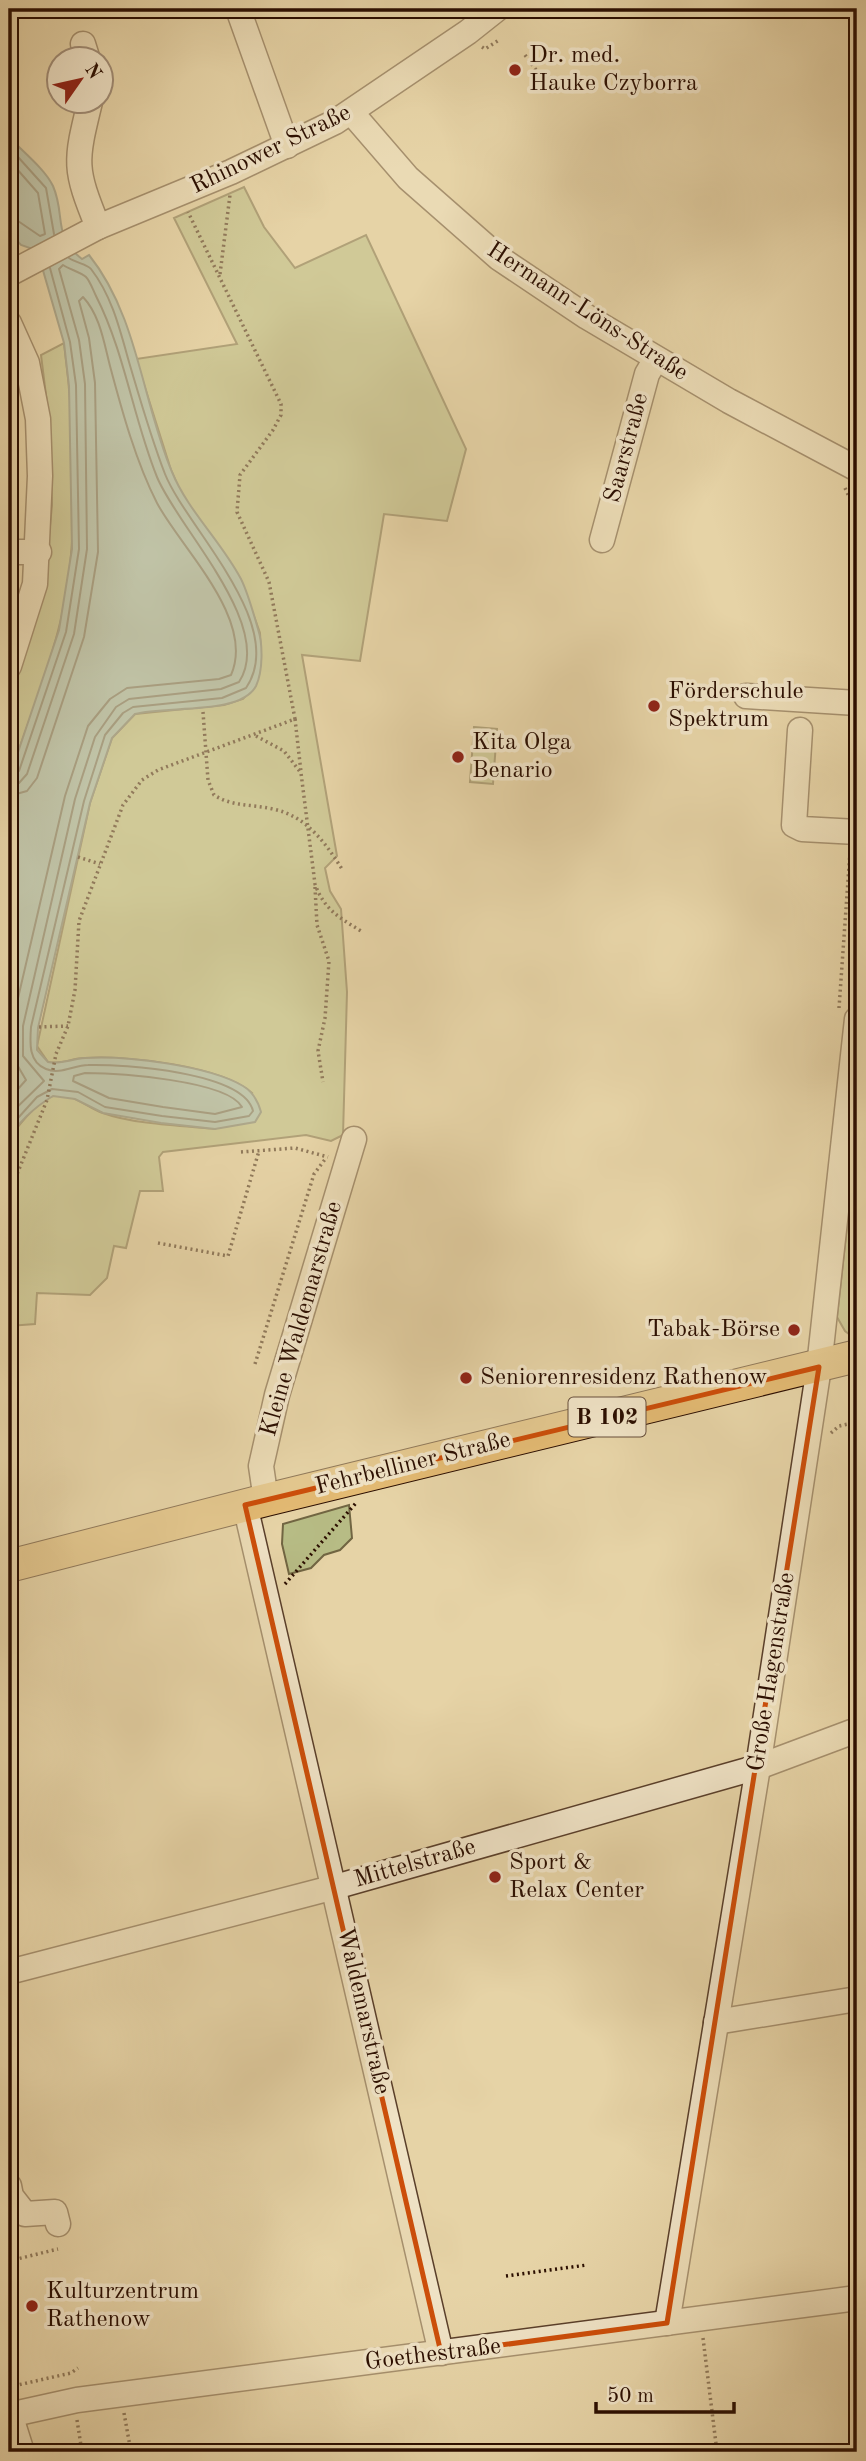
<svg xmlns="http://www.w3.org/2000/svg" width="866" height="2461" viewBox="0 0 866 2461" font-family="'Old Standard TT',serif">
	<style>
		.green { fill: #b7bc85; stroke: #716542; stroke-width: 2 }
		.water { fill: #98b6b0; stroke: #6c736a; stroke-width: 2 }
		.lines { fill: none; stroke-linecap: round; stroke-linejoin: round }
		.shore { stroke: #626258; stroke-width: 2 }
		.minor-casing { stroke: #5a3f2a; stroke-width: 27 }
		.major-casing { stroke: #2b0e00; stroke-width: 34 }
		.path { stroke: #2b0e00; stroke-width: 3.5; stroke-dasharray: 2 3.5; stroke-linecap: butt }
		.minor { stroke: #efe2c5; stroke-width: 24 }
		.major { stroke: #e3ba73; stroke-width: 32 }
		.marked { fill: none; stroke: #cc4e0a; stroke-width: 5; stroke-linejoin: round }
		.poi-dot { fill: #8f2418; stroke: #efe2c5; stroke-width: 2.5 }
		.labels { text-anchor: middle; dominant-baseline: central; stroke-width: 7; stroke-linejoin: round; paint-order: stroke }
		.shield { fill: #efe2c5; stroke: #664e3b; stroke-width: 2 }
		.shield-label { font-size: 23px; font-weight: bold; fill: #2b0e00 }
		.poi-label { font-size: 24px; fill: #2b0e00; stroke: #efe2c5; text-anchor: start }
		.street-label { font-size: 24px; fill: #2b0e00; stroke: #efe2c5 }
	</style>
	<rect width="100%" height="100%" fill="#e6d3a6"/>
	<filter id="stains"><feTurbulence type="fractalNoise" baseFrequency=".00286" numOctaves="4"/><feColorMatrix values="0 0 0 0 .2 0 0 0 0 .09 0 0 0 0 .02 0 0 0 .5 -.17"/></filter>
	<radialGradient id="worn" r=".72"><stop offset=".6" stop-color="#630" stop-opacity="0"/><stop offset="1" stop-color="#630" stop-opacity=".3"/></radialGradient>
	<g class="green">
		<path d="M 244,187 L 264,227 L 295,268 L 366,235 L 466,449 L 447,521 L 384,514 L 360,661 L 302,655 L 337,856 L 325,868 L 330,891 L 341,909 L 347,992 L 343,1135 L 331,1141 L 306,1135 L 163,1152 L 159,1157 L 163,1191 L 140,1191 L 126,1248 L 114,1246 L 107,1278 L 90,1295 L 37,1293 L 35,1324 L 9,1326 L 9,1142 L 10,1136 C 21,1124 37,1100 53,1096 C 72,1091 87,1108 103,1113 C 132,1124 183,1126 215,1129 L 252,1093 C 222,1066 126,1055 85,1058 C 72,1058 61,1065 48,1062 L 37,1046 L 90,803 L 112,738 L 135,714 L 224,705 L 243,699 L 256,685 L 261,652 L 260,633 L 241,580 L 181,493 L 171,470 L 136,359 L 237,344 L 174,218 Z"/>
		<path d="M 64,343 C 75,428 81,548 58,631 C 45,681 25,730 9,779 L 9,700 L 45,577 L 52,505 L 49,419 L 41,355 Z"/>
		<path d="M 474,727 L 497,729 L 493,784 L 470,782 Z"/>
		<path d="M 857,1217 L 857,1340 L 845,1331 L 837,1317 L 848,1218 Z"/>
		<path d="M 349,1505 L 352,1538 L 340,1550 L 324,1555 L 311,1568 L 289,1574 L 282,1544 L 283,1524 Z"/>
	</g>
	<path class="water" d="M 9,137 C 22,151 45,169 53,186 C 66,216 52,236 82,259 L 89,255 C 138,316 142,401 172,472 C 188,511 221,541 241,579 C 248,593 253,612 258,629 C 263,644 263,671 256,686 C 240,716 165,705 135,714 L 112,738 L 90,803 L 38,1028 L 37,1050 L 48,1062 C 61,1065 71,1059 85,1058 C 124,1055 210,1066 243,1086 C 253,1092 258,1101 261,1112 L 255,1122 L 215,1129 L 161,1123 L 103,1113 L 75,1099 L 53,1096 C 38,1105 13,1125 9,1142 L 9,779 L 59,630 L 72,549 L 69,386 L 64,343 L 42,267 L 30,248 L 21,245 L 9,232 Z"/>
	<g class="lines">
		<g class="shore">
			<path d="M 9,147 L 46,188 L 54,234"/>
			<path d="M 9,160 L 38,193 L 45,234 L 40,236 L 18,221 L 9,219"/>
			<path d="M 9,777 L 19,771 L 66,632 L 79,549 L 76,385 L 70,342 L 50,268"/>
			<path d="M 9,785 L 19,783 L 27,774 L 74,634 L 87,549 L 85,384 L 79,340 L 59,269 L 63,265 C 69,269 82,273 86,277 C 90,281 93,290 96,296 C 125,353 133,418 157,477 C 177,527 276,626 239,682 L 221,689 L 129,699 L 116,707 L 95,737 L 75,799 L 23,1026 L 23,1056 L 44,1081 L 9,1115"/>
			<path d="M 9,796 L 27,791 L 37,778 L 84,637 L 98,552 L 95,383 L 89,338 L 79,301 L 83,297 C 100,315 104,343 110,366 C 122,411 136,462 157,503 C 180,547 256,619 231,675 L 219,679 L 127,688 L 110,699 L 88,726 L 65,796 L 12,1024 L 12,1056 L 26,1080 L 9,1099"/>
			<path d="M 85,1073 C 116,1073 227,1080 242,1107 L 215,1114 L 163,1107 L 109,1098 L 73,1081 L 74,1076 Z"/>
			<path d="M 9,1128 L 37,1097 L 52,1089 L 78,1092 L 105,1107 L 162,1116 L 215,1122 L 249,1116 L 253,1111 C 244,1072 123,1064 88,1065 C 74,1065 60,1075 46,1069 C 28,1062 30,1042 31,1027 L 84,801 L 105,735 L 123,713 L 133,707 L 222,698 L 246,688 C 289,625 186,527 165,474 C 151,438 140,399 129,362 C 120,330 112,296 91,269 C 87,264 76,263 69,258"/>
		</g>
		<defs>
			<g id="minor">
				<path d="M 238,9 L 287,146"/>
				<path d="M 83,44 L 88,60"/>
				<path d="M 90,102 C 75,163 74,168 98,227"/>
				<path d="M 351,112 L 408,178 L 499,258 L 587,317 L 729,401 L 857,469"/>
				<path d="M 9,274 L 98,227 L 231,172 L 335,122 L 468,32 L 497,9"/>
				<path d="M 9,323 L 27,363 L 38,419 L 40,476 L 35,584 L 9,666"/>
				<path d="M 602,540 L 647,374 L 656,359"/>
				<path d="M 9,552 L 39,552"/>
				<path d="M 746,696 L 857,703"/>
				<path d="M 800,730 L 794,825 L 802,829 L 857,832"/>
				<path d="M 266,1500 L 261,1466 L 277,1395 L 354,1139"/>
				<path d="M 245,1505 L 441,2353"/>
				<path d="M 9,1972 L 335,1887 L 758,1767 L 857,1730"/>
				<path d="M 716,2022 L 857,1999"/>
				<path d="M 9,2186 L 11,2196 L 25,2214 L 55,2212 L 58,2224"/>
				<path d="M 667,2323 L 758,1767 L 819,1367 L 857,1019"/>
				<path d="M 10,2414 L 22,2452"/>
				<path d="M 9,2415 L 77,2400 L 857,2298"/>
			</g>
			<path id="major" d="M 9,1566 L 266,1500 L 857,1356"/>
		</defs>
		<use href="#minor" class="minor-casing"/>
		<use href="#major" class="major-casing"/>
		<g class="path">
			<path d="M 482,47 L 485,49 L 499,40"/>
			<path d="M 525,55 L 553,93"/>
			<path d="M 220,274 L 230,195"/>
			<path d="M 845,488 L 857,514"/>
			<path d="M 203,712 L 208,780 L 214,795 C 233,807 252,804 273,809 C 306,816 325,842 342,869"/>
			<path d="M 295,719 L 301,772"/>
			<path d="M 256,736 L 284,751 L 301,773 L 315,884 C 324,909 338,917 361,931"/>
			<path d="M 851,813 L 851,751 L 856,723"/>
			<path d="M 78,857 L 100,864"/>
			<path d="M 315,887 L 317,925 L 329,961 L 325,1018 L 318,1051 L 323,1082"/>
			<path d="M 839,1008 L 850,852"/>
			<path d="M 39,1027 L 68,1026"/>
			<path d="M 241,1152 L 295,1148 L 328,1157"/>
			<path d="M 9,1194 L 47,1100 L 56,1054 L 68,1026 L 75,990 L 79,921 L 123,805 L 142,780 L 158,770 L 295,719 L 269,582 L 237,512 L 240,475 L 273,430 L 281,415 L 281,404 L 188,212"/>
			<path d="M 158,1243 L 228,1256 L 259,1151"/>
			<path d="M 255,1364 L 314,1174 L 326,1158"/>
			<path d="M 831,1433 L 839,1426 L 857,1422"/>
			<path d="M 285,1584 L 356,1503"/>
			<path d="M 9,2261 L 58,2249"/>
			<path d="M 506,2276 L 587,2265"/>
			<path d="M 703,2338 L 717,2452"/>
			<path d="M 9,2387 L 71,2373 L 78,2368"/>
			<path d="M 124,2413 L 131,2452"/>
			<path d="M 77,2420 L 82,2452"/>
		</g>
		<use href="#minor" class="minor"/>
		<use href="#major" class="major"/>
	</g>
	<path d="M0 0H866V2461H0ZM 819,1367 L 667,2323 L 441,2353 L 245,1505 Z" fill="#e6d3a6" fill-opacity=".55" fill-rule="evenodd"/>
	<path class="marked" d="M 819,1367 L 667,2323 L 441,2353 L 245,1505 Z"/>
	<g class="poi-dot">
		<circle cx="515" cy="70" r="7"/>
		<circle cx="654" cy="706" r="7"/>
		<circle cx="458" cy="757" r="7"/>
		<circle cx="794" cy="1330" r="7"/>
		<circle cx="466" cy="1378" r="7"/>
		<circle cx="495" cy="1877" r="7"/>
		<circle cx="32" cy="2306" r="7"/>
	</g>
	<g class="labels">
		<rect class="shield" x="568.5" y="1397.5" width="77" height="39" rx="5"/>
		<g class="shield-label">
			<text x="607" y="1417">B 102</text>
		</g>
		<g class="poi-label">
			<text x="529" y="56">Dr. med.<tspan x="529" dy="28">Hauke Czyborra</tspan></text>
			<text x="668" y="692">Förderschule<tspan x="668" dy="28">Spektrum</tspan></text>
			<text x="472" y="743">Kita Olga<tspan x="472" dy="28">Benario</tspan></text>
			<text x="780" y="1330" text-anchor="end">Tabak-Börse</text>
			<text x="480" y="1378">Seniorenresidenz Rathenow</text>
			<text x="509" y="1863">Sport &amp;<tspan x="509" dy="28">Relax Center</tspan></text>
			<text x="46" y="2292">Kulturzentrum<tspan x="46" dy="28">Rathenow</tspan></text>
		</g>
		<g class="street-label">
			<text transform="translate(271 150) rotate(-26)">Rhinower Straße</text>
			<text transform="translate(587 312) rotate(33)">Hermann-Löns-Straße</text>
			<text transform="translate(627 448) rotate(-75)">Saarstraße</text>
			<text transform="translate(302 1319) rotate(-74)">Kleine Waldemarstraße</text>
			<text transform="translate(413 1464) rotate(-14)">Fehrbelliner Straße</text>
			<text transform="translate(772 1672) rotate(-81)">Große Hagenstraße</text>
			<text transform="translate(415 1864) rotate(-16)">Mittelstraße</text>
			<text transform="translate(363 2011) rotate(77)">Waldemarstraße</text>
			<text transform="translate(433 2355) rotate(-7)">Goethestraße</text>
		</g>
	</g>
	<rect width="866" height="2461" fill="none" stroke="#e6d3a6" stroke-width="35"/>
	<rect x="10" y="10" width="845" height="2440" fill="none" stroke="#2b0e00" stroke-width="3.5"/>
	<rect x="18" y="18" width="831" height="2426" fill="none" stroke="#2b0e00" stroke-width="2"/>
	<g transform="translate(80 80) rotate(56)"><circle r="33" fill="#efe2c5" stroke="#a18d76" stroke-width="2"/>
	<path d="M0-5L12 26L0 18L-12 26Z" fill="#8f2418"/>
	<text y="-10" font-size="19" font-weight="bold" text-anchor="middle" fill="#2b0e00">N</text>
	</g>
	<path d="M596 2402v10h138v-10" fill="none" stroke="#2b0e00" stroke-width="3.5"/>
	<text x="607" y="2402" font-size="21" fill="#2b0e00" stroke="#efe2c5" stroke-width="5" paint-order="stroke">50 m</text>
	<rect width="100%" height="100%" filter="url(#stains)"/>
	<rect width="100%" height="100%" fill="url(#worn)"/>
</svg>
